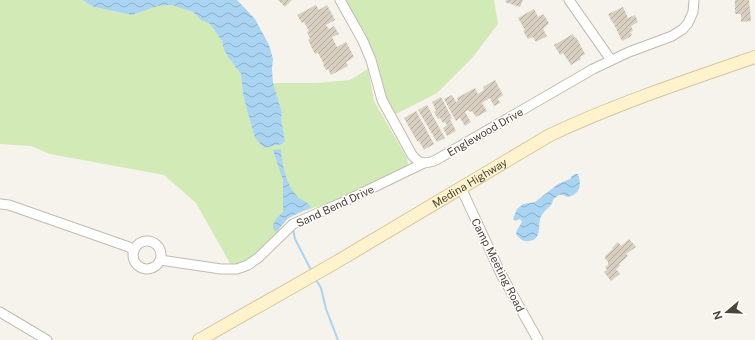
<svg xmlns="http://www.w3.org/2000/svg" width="755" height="340" viewBox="0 0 755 340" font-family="'Public Sans',sans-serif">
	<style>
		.green { fill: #d2eab5 }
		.water { fill: url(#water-waves) }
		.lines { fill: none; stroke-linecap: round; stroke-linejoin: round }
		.stream { stroke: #a9d4f2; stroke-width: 2 }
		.building { fill: url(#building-hatch) }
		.street-casing { stroke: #c2bbae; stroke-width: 11 }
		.secondary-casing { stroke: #d6c79b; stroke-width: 14 }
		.street { stroke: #fff; stroke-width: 9 }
		.secondary { stroke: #fff3cd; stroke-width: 12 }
		.labels { text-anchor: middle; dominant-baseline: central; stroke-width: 3; stroke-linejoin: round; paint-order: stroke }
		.street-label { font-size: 11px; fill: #4b4439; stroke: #fff }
	</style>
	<defs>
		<pattern id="water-waves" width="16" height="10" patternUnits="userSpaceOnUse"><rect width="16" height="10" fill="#a9d4f2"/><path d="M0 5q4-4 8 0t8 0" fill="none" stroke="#8caec5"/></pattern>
		<pattern id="building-hatch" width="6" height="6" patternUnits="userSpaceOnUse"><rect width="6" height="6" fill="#d8cfc1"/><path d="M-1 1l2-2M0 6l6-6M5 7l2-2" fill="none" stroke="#b1aa9e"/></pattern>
	</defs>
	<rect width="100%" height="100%" fill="#f6f3ec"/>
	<g class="green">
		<path d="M 0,0 L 82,0 L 94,7 L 132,15 L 158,6 L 171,5 L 193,12 L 201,20 L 210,24 L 220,38 L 225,48 L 225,53 L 241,74 L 243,94 L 247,110 L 255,137 L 264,148 L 282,144 L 285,141 L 281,118 L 282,112 L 273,83 L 316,83 L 350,80 L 368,69 L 374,101 L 407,158 L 408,164 L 406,168 L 337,201 L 303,211 L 288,218 L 278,231 L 248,261 L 231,265 L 196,203 L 164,175 L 50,154 L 31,146 L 0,144 Z"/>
		<path d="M 345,0 L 494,0 L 498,24 L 472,58 L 437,93 L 394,115 L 380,88 L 377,64 L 372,50 Z"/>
	</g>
	<g class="water">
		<path d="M 82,0 L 237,0 L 255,19 L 269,45 L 273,59 L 272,69 L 273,83 L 282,112 L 281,118 L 285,141 L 282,144 L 264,148 L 255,138 L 247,110 L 243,94 L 241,74 L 228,57 L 224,50 L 222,41 L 210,24 L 201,20 L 193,12 L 171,5 L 158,6 L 132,15 L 94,7 Z"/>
		<path d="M 281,149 C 282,165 286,186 299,198 C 304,201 309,203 311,208 L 303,211 L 288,218 L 276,232 L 273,229 C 273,220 277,218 283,212 L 283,180 L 273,150 Z"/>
		<path d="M 575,174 L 578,174 C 582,185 580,195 567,197 C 560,193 558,195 553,200 C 552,207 545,209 542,215 C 536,223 544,239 529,241 C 523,242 520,239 516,234 L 517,230 L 522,222 L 520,219 L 515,221 L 513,219 L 517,209 L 523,204 L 535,202 L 558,184 L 570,179 L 572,176 Z"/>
	</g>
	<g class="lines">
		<g class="stream">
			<path d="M 293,229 L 295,239 L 311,270"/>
			<path d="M 315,278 L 321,288 L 326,309 L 338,340"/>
		</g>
	</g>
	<g class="building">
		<path d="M 278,0 L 292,0 L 285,7 Z"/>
		<path d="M 506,0 L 523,0 L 520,7 L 505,2 Z"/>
		<path d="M 735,0 L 749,0 L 751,21 L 741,22 L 741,14 L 735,14 Z"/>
		<path d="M 316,5 L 319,10 L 327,5 L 335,20 L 326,25 L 329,29 L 334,26 L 339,34 L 332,37 L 337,47 L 346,42 L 354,57 L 346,62 L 348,66 L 331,75 L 328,69 L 326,70 L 323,65 L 324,64 L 318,53 L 315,54 L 308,40 L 310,39 L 307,32 L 309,31 L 304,22 L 302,23 L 297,15 Z"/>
		<path d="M 623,7 L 628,18 L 635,15 L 638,22 L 631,26 L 633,31 L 630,32 L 632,35 L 630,36 L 630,37 L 622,41 L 613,22 L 612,22 L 608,14 Z"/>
		<path d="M 534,9 L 538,17 L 543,14 L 549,23 L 543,29 L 547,36 L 536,42 L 533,37 L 528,39 L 523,31 L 525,30 L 518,18 Z"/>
		<path d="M 573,34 L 575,38 L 576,37 L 585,54 L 580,57 L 581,59 L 571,65 L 563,53 L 560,55 L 554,45 Z"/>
		<path d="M 495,80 L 503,95 L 498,99 L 500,103 L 494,106 L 490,98 L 482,103 L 487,111 L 476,117 L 472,111 L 470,112 L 468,110 L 465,112 L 471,122 L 465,126 L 460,118 L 456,121 L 444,99 L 452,95 L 456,102 L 458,101 L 457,98 L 475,88 L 478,94 L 484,90 L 483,87 Z"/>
		<path d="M 441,97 L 452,118 L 450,119 L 456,131 L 447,136 L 443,128 L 447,125 L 445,122 L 443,123 L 440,118 L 438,119 L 434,112 L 436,111 L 432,102 Z"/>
		<path d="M 427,105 L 445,138 L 437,142 L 418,110 Z"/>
		<path d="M 416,111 L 434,144 L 424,150 L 419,141 L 417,141 L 404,118 Z"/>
		<path d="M 629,239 L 636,247 L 626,254 L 628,256 L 619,264 L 620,266 L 616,269 L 620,274 L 611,281 L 604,272 L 607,270 L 605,267 L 608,265 L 608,262 L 605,258 L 605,256 L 613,249 L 612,248 L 618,242 L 621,246 Z"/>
	</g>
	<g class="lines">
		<defs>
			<g id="street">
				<path d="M 340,0 L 363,41 L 371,60 L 382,100 L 412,155 C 420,165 426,164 436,160 L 593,69 L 629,52 L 672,36 L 683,29 L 688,23 L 693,12 L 694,0"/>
				<path d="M 569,0 L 611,60"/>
				<path d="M 461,188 L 501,274 L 538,340"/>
				<path d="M 0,204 L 9,205 L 129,247 L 134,251"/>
				<circle cx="147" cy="255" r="14"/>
				<path d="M 160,260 L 221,269 L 237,269 L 248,265 L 258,258 L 293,224 L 339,204 L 424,163"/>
				<path d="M 0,312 L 47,340"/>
			</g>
			<g id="secondary">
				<path id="s1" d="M 199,340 L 333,264 L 550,135 C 616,104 685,81 755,57"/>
			</g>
		</defs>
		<use href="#street" class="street-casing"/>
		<use href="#secondary" class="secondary-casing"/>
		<use href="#street" class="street"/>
		<use href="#secondary" class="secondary"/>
	</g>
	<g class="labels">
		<g class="street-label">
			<text transform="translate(485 132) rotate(-30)">Englewood Drive</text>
			<text stroke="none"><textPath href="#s1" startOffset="313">Medina Highway</textPath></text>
			<text transform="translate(335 206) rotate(-25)">Sand Bend Drive</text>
			<text transform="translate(498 265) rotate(63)">Camp Meeting Road</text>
		</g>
	</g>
	<g transform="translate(727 312) rotate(251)" stroke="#ffffff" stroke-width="3" paint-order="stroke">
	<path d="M0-3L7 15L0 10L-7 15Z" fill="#4b4439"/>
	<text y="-6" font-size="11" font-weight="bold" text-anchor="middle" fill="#4b4439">N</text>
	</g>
</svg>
